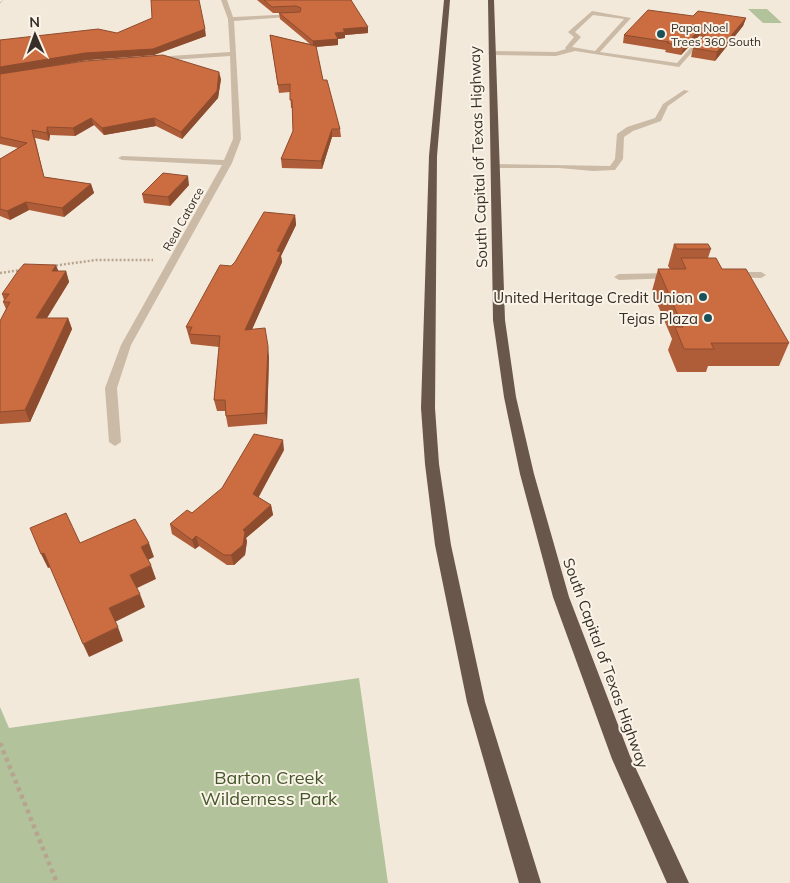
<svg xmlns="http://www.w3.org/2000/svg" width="790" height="883" viewBox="0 0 790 883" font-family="Mulish,sans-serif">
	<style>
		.green { fill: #b2c29a }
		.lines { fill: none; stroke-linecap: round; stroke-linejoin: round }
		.path-far2 { stroke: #b7a490; stroke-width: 1; stroke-dasharray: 1 1; stroke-linecap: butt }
		.path-far1 { stroke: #b7a490; stroke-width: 2.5; stroke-dasharray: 2 2; stroke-linecap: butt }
		.path { stroke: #b7a490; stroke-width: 4.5; stroke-dasharray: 4 4; stroke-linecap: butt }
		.service { fill: #cbbaa6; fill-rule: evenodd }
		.minor { fill: #cbbaa6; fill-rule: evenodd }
		.trunk { fill: #6a574b; fill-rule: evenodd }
		.wall { fill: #af5d38 }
		.shaded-wall { fill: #8e4c2e }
		.building { fill: #cb6c41; stroke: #8e4c2e }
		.poi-dot { fill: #1b525a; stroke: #faf3e7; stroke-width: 2 }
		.labels { text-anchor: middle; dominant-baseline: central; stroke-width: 4; stroke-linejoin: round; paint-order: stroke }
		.far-poi-label { font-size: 12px; fill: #372e27; stroke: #faf3e7; text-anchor: start }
		.far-street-label { font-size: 12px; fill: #372e27; stroke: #faf3e7 }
		.street-label { font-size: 15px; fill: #372e27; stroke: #faf3e7 }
		.poi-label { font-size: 15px; fill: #372e27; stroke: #faf3e7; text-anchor: end }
		.near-park-label { font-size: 18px; fill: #43572a; stroke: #faf3e7 }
	</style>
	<rect width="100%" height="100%" fill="#f3e9db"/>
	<g class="green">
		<path d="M 748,9 L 767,9 L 782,23 L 763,23 Z"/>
		<path d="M 359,678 L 388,883 L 0,883 L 0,707 L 9,728 Z"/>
	</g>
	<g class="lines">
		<path class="path-far2" d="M 0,3 L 3,0"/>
		<g class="path-far1">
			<path d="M 52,266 L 96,260 L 153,260"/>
			<path d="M 0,273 L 21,270"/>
		</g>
		<path class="path" d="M 0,743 L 57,883"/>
		<g class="service">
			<path d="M 592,11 L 631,18 L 600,52 L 677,63 L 699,38 L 704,39 L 679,67 L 575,51 L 556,56 L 491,55 L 488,53 L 491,51 L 556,52 L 566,49 L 565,48 L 574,37 L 568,32 ZM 593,15 L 624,19 L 595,51 L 572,47 L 581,37 L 575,32 Z"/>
			<path d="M 684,90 L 689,91 L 668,106 L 661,121 L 633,131 L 624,137 L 623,159 L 615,170 L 593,171 L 559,168 L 494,168 L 490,166 L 494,164 L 610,166 L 615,159 L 617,134 L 627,127 L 655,118 L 663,104 Z"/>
			<path d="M 733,272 L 761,272 L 766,275 L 761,278 L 730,277 L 728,275 Z"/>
			<path d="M 673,273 L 676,274 L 676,278 L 619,280 L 614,277 L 619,274 Z"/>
		</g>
		<path class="minor" d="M 221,0 L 227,0 L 233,17 L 297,14 L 300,16 L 234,21 L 241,139 L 232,163 L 131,345 L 117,388 L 121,442 L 115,446 L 109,442 L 105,388 L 121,345 L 222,165 L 122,160 L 118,158 L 122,156 L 224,160 L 233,139 L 230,56 L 155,61 L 152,59 L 155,57 L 230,52 L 228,19 Z"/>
		<g class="trunk">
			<path d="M 444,0 L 450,0 L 437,156 L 435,408 L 439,464 L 451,545 L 485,702 L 541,883 L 519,883 L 467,702 L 435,545 L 425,464 L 421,408 L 429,156 Z"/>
			<path d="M 488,0 L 494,0 L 505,320 L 516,397 L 534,474 L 569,597 L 630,756 L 689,883 L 667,883 L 612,759 L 553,597 L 520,474 L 504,397 L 493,320 Z"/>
		</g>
	</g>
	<g class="wall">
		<path d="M 257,0 L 351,0 L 368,33 L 345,35 L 345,38 L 338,39 L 338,45 L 316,47 L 323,80 L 340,129 L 341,137 L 332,137 L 322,169 L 282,168 L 281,159 L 293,131 L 292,108 L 291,108 L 290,92 L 279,93 L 270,35 L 310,44 L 280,19 L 279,13 L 287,13 L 273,13 Z"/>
		<path d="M 693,16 L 746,18 L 743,26 L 715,61 L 691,57 L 693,48 L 703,37 L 699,36 L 681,55 L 665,52 L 666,50 L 623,43 L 624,35 Z"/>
		<path d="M 117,33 L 206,36 L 154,55 L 87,60 L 33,69 L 221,79 L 218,98 L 182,139 L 156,126 L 104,135 L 94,125 L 75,136 L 50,135 L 49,141 L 35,138 L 44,177 L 91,184 L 94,193 L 64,217 L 29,210 L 10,220 L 0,216 L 0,159 L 18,148 L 0,144 L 0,40 Z"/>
		<path d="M 189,185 L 170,206 L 144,203 L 142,194 Z"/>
		<path d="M 295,215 L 296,225 L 281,256 L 282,262 L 252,329 L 269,357 L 267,424 L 228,427 L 225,411 L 217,411 L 214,400 L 219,347 L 191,344 L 186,327 L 231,266 Z"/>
		<path d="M 674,244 L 711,249 L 708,258 L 722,269 L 789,343 L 779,366 L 708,366 L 706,372 L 677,372 L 668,350 L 672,339 L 652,291 L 658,269 L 670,269 L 668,266 Z"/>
		<path d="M 58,271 L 66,271 L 69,282 L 47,318 L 68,318 L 72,329 L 30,422 L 0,424 L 0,321 L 6,309 L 3,302 L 4,300 L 2,294 Z"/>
		<path d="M 284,450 L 258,497 L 271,505 L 273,515 L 246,538 L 247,541 L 245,555 L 234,565 L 227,565 L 199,546 L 195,549 L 172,534 L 170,524 L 192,513 Z"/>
	</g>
	<g class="shaded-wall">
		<path d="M 746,18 L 743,26 L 715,61 L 717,52 Z"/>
		<path d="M 368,27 L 368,33 L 345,35 L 345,38 L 338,39 L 338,45 L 313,47 L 313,41 L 343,29 Z"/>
		<path d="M 702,27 L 699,36 L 681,55 L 684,46 Z"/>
		<path d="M 205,29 L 206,36 L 154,55 L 87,60 L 0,75 L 0,67 Z"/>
		<path d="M 219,72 L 221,79 L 218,98 L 182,139 L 181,132 Z"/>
		<path d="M 91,118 L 94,125 L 75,136 L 73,128 Z"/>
		<path d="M 154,118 L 156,126 L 104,135 L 102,128 Z"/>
		<path d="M 47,127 L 50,135 L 49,141 L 47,133 Z"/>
		<path d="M 332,129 L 332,137 L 322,169 L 321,161 Z"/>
		<path d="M 188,176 L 189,185 L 170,206 L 168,197 Z"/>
		<path d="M 91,184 L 94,193 L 64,217 L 62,208 Z"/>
		<path d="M 26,202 L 29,210 L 10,220 L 7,211 Z"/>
		<path d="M 295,215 L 296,225 L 281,256 L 282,262 L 247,341 L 245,330 L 277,251 Z"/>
		<path d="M 56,265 L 60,275 L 52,271 Z"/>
		<path d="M 66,271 L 69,282 L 40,329 L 36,318 Z"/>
		<path d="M 68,318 L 72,329 L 30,422 L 25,410 Z"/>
		<path d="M 268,346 L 269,357 L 267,424 L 265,413 Z"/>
		<path d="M 283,440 L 284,450 L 255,504 L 253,494 Z"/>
		<path d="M 271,505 L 273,515 L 246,538 L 247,541 L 245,555 L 234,565 L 231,555 L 243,530 Z"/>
		<path d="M 196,536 L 199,546 L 195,549 L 192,540 Z"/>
		<path d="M 149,543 L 154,557 L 146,561 L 141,547 Z"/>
		<path d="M 44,553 L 51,567 L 48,568 L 41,554 Z"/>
		<path d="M 151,565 L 156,579 L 135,589 L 130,575 Z"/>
		<path d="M 140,594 L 145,607 L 115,622 L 109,608 Z"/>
		<path d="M 118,627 L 123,641 L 89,657 L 83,644 Z"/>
	</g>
	<g class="building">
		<path d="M 151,0 L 199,0 L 205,29 L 153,49 L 85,53 L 0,67 L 0,40 L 98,29 L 117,33 L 152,18 Z"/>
		<path d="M 264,0 L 351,0 L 368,27 L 343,29 L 345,32 L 335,33 L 338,39 L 313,41 L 279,13 L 300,12 L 301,8 L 296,6 L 272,7 Z"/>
		<path d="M 648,10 L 693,16 L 698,11 L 746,18 L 717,52 L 693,48 L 708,32 L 708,29 L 702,27 L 684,46 L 667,43 L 669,42 L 624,35 Z"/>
		<path d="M 270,35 L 316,46 L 323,80 L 327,80 L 340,129 L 332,129 L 321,161 L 281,159 L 293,131 L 292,100 L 290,100 L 290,84 L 278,85 Z"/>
		<path d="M 163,55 L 219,72 L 217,91 L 181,132 L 154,118 L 102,128 L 91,118 L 73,128 L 47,127 L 47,133 L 32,130 L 44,177 L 91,184 L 62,208 L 26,202 L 7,211 L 0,209 L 0,159 L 27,143 L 0,137 L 0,74 L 85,61 Z"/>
		<path d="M 163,173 L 188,176 L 168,197 L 142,194 Z"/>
		<path d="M 264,212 L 295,215 L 277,251 L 281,252 L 245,330 L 265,328 L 268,346 L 265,413 L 226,416 L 225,400 L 214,400 L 220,336 L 189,334 L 192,327 L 186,327 L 220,265 L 231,266 L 235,262 Z"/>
		<path d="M 674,244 L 708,244 L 711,249 L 677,249 Z"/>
		<path d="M 681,258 L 716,258 L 722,269 L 746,269 L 789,343 L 711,343 L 714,349 L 684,349 L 675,327 L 683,327 L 658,269 L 686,269 Z"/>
		<path d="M 24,264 L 56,265 L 52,271 L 66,271 L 36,318 L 68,318 L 25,410 L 0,412 L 0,321 L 10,302 L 3,302 L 9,294 L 2,294 L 18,271 Z"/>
		<path d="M 254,434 L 283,440 L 253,494 L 271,505 L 243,530 L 245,532 L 243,545 L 231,555 L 224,555 L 196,536 L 192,540 L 170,524 L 187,510 L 192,513 L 222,488 Z"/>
		<path d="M 66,513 L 80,543 L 135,519 L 149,543 L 141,547 L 151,565 L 130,575 L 140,594 L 109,608 L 118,627 L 83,644 L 44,553 L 41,554 L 30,528 Z"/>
	</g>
	<g class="poi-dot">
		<circle cx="661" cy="34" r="5"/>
		<circle cx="703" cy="297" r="5"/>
		<circle cx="708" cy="318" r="5"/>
	</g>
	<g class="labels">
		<g class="far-poi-label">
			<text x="671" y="27">Papa Noel<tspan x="671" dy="14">Trees 360 South</tspan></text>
		</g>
		<g class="far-street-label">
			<text transform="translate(183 219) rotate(-61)">Real Catorce</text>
		</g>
		<g class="street-label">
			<text transform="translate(478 157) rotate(-92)">South Capital of Texas Highway</text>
			<text transform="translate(606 663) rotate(70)">South Capital of Texas Highway</text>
		</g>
		<g class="poi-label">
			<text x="693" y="297">United Heritage Credit Union</text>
			<text x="698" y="318">Tejas Plaza</text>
		</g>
		<g class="near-park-label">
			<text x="269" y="777">Barton Creek<tspan x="269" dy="21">Wilderness Park</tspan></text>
		</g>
	</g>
	<g transform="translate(35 35) rotate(358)" stroke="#faf3e7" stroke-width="4" paint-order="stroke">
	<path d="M0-4L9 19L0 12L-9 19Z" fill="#372e27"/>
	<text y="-8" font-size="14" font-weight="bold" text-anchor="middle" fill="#372e27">N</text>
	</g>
</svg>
